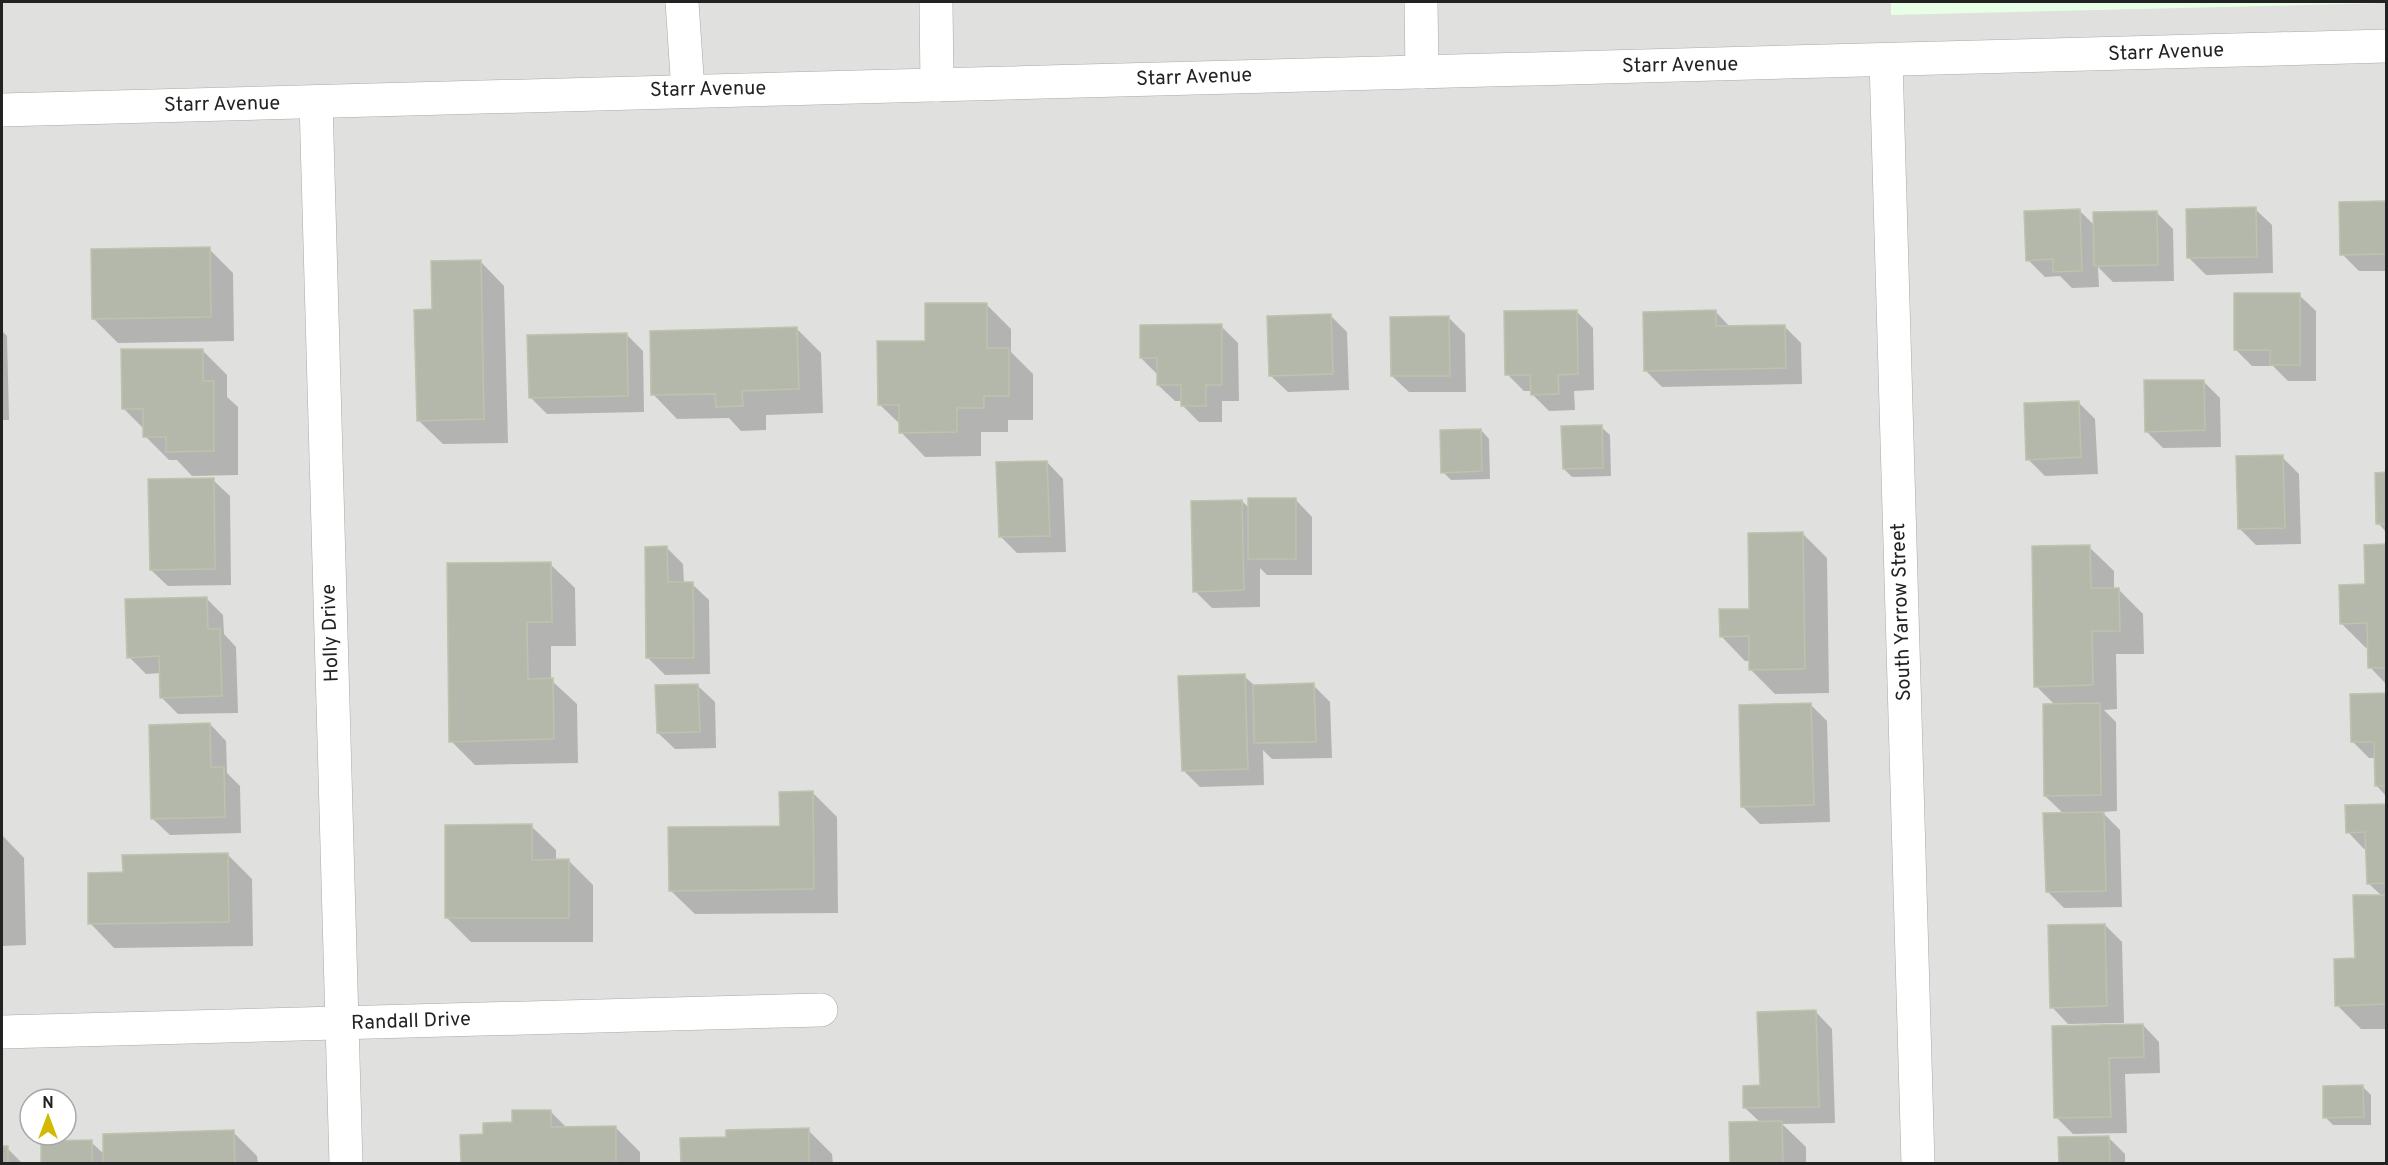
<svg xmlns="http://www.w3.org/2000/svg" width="2388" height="1165" viewBox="0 0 2388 1165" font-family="Overpass,sans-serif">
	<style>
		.residential { fill: #e0e0df; fill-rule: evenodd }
		.education { fill: #e7ffe4 }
		.shadow { fill: #0003 }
		.building { fill: #b4b8ab; stroke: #bcc4ab; stroke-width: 1.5 }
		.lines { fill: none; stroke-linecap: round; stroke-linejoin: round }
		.minor-casing { stroke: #a9a9a9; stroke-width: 34 }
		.minor { stroke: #fff; stroke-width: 33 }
		.labels { text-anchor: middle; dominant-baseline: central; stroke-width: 6; stroke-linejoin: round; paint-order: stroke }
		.street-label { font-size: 20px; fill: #222; stroke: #fff }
	</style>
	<rect width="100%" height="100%" fill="#edf2e9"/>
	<path class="residential" d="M 2,2 L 2386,2 L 2386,1163 L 2,1164 ZM 30,1099 L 66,1099 L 66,1135 L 30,1135 Z"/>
	<path class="education" d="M 1891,2 L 2386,2 L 2386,3 L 1891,15 Z"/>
	<g class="shadow">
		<path d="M 2386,202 L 2386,271 L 2359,271 L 2342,254 L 2341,203 Z"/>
		<path d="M 2255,209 L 2272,225 L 2273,273 L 2206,275 L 2189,258 Z"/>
		<path d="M 2079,210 L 2095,226 L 2156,212 L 2173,229 L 2174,281 L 2113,282 L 2098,267 L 2099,287 L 2072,288 L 2060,276 L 2045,277 L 2028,260 Z"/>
		<path d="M 209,249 L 233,273 L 234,341 L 118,343 L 94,319 Z"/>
		<path d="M 480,261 L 504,286 L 508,443 L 443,444 L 418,420 Z"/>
		<path d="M 2299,295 L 2316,311 L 2316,381 L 2288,381 L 2273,366 L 2252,366 L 2235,349 Z"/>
		<path d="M 986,304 L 1011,329 L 1011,352 L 1033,374 L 1033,420 L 1008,420 L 1008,432 L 981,432 L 981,456 L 925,457 L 901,432 L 901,425 L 879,404 L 927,342 Z"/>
		<path d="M 1576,311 L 1593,328 L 1594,390 L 1574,391 L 1575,410 L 1549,411 L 1532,394 L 1532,391 L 1524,391 L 1507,374 Z"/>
		<path d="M 1716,312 L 1731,328 L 1784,326 L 1801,343 L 1802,384 L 1662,387 L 1645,370 Z"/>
		<path d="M 1330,315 L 1347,332 L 1349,390 L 1288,392 L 1271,376 Z"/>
		<path d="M 1448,317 L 1465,334 L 1466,392 L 1409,392 L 1392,376 Z"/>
		<path d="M 1221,326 L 1238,343 L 1239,401 L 1222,401 L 1222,422 L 1199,422 L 1182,405 L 1182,401 L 1175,401 L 1158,385 L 1158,375 L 1141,358 Z"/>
		<path d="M 797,329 L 821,353 L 823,413 L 766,415 L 766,430 L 741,431 L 729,418 L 677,419 L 653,394 Z"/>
		<path d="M 2,331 L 7,336 L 9,420 L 2,420 Z"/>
		<path d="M 626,334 L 643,351 L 644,412 L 547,414 L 530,397 Z"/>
		<path d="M 202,350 L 227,375 L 227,397 L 238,407 L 238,475 L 192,476 L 177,460 L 169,460 L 145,436 L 145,430 L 123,408 Z"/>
		<path d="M 2203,381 L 2220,398 L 2221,447 L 2163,448 L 2146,431 Z"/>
		<path d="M 2078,402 L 2095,419 L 2098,474 L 2045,476 L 2028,459 Z"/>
		<path d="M 1601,427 L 1610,435 L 1611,476 L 1572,477 L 1564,469 Z"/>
		<path d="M 1481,430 L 1489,439 L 1490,479 L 1451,480 L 1443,472 Z"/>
		<path d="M 2282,457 L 2299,474 L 2301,544 L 2256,545 L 2239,528 Z"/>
		<path d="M 1047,462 L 1063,479 L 1066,552 L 1017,553 L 1000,536 Z"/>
		<path d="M 2377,474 L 2386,474 L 2386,532 L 2378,523 Z"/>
		<path d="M 213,480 L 230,496 L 231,585 L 168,586 L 151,570 Z"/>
		<path d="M 1296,500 L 1312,517 L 1312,575 L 1267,575 L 1260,568 L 1260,607 L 1212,608 L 1195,591 L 1242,501 L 1250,509 Z"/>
		<path d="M 1803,534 L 1827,558 L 1829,693 L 1775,694 L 1751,670 L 1751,661 L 1745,661 L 1721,636 L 1750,611 Z"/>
		<path d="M 2365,546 L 2386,546 L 2386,684 L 2370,667 L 2369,647 L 2366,648 L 2341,623 L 2366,586 Z"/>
		<path d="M 2089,547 L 2114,571 L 2114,589 L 2118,589 L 2143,614 L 2144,654 L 2116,654 L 2117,709 L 2104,710 L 2116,722 L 2117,811 L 2102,812 L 2120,830 L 2122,907 L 2064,908 L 2047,891 L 2064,814 L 2045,796 L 2055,705 L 2036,686 Z"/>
		<path d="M 667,548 L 683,564 L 684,584 L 692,584 L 709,600 L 710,674 L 665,675 L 648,658 Z"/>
		<path d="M 550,564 L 575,588 L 576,646 L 551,646 L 551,680 L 577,704 L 578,763 L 475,765 L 451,741 Z"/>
		<path d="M 206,598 L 223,615 L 224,634 L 236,647 L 238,713 L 178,714 L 161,697 L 161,673 L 146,674 L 129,657 Z"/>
		<path d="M 1244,676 L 1255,686 L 1313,685 L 1330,702 L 1332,758 L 1272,759 L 1263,750 L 1264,785 L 1200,787 L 1183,770 Z"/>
		<path d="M 698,686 L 715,702 L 716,748 L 675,749 L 658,733 Z"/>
		<path d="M 2351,695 L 2386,695 L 2386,796 L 2376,785 L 2375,758 L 2369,758 L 2352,741 Z"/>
		<path d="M 1810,704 L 1827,721 L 1830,822 L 1760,824 L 1743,807 Z"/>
		<path d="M 210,724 L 226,741 L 227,773 L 240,786 L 241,833 L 170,835 L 153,819 Z"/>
		<path d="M 813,793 L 837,817 L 838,913 L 695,914 L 670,890 L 782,828 Z"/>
		<path d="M 2386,805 L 2386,1029 L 2361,1029 L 2337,1005 L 2382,896 L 2368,883 L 2367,849 L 2364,849 L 2348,832 L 2347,806 Z"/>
		<path d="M 531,826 L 556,850 L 556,861 L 569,861 L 593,885 L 593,942 L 471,942 L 447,918 Z"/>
		<path d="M 2,835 L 24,858 L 26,945 L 2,946 Z"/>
		<path d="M 228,855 L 252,879 L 253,946 L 114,948 L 90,923 Z"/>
		<path d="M 2105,925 L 2122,942 L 2124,1023 L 2068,1024 L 2052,1007 Z"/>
		<path d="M 1816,1012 L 1832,1029 L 1835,1123 L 1782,1124 L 1806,1147 L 1806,1164 L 1732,1164 L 1761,1123 L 1745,1108 Z"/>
		<path d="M 2143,1025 L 2159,1042 L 2160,1073 L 2125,1074 L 2127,1133 L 2073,1134 L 2056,1117 L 2053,1027 Z"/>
		<path d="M 2363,1087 L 2371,1095 L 2371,1125 L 2333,1125 L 2325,1117 Z"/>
		<path d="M 550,1111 L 567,1128 L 615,1127 L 640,1152 L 640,1164 L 462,1164 L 484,1135 Z"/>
		<path d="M 808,1130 L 832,1154 L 833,1164 L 682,1164 L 728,1139 Z"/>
		<path d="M 233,1132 L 257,1156 L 258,1164 L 43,1164 L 91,1142 L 105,1155 Z"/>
		<path d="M 2108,1137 L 2125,1154 L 2125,1164 L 2060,1164 Z"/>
		<path d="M 2,1148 L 7,1148 L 23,1164 L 2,1164 Z"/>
	</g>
	<g class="building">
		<path d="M 2386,201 L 2386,254 L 2340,255 L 2339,202 Z"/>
		<path d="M 2256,207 L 2257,257 L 2187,258 L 2186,209 Z"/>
		<path d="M 2080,209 L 2082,271 L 2053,272 L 2053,259 L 2026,261 L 2024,211 Z"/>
		<path d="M 2157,211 L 2158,265 L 2094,266 L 2093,212 Z"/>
		<path d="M 210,247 L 211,317 L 92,319 L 91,249 Z"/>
		<path d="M 481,260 L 484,419 L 417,421 L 414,310 L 432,309 L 431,261 Z"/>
		<path d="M 2234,293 L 2300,293 L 2300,365 L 2270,365 L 2270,350 L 2234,350 Z"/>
		<path d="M 925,303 L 987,303 L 987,348 L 1009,348 L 1009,396 L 984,396 L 984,408 L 957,408 L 957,432 L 899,433 L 899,405 L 878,405 L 877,341 L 925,341 Z"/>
		<path d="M 1577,310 L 1578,374 L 1558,375 L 1559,394 L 1531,395 L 1530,375 L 1505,375 L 1504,311 Z"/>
		<path d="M 1716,310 L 1716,326 L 1785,325 L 1786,368 L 1644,371 L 1643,312 Z"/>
		<path d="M 1331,314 L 1333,374 L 1269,376 L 1267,316 Z"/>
		<path d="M 1449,316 L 1450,376 L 1391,376 L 1390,317 Z"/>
		<path d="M 1222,324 L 1222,385 L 1206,385 L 1206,406 L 1181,406 L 1181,385 L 1157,385 L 1157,358 L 1140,358 L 1140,325 Z"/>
		<path d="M 797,327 L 799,389 L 742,391 L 743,406 L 716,407 L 715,394 L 651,395 L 650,331 Z"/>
		<path d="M 627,333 L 628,396 L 529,398 L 527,335 Z"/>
		<path d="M 121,349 L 203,349 L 203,381 L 214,381 L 214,451 L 166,452 L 166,437 L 143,437 L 143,409 L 122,409 Z"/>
		<path d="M 2144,380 L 2204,380 L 2205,430 L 2145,432 Z"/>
		<path d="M 2079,401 L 2081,457 L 2026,460 L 2024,403 Z"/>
		<path d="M 1602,425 L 1603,468 L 1563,469 L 1561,426 Z"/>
		<path d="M 1481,429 L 1482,471 L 1441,473 L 1440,430 Z"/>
		<path d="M 2283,455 L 2285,528 L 2238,529 L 2236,456 Z"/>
		<path d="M 1047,461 L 1050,536 L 999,537 L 996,462 Z"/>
		<path d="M 2386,472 L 2386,524 L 2376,524 L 2375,473 Z"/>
		<path d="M 214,478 L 215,569 L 150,570 L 148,479 Z"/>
		<rect x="1248" y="498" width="48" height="61"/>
		<path d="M 1242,500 L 1244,590 L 1193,592 L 1191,501 Z"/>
		<path d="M 1803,532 L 1805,669 L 1749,670 L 1749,636 L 1720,637 L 1719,609 L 1749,609 L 1748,533 Z"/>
		<path d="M 2386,544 L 2386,668 L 2368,668 L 2367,623 L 2340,624 L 2339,585 L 2365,584 L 2364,545 Z"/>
		<path d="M 2090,545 L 2091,588 L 2119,588 L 2120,631 L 2092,631 L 2093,685 L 2034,687 L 2032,546 Z"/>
		<path d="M 667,546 L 668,582 L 693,582 L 694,658 L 646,658 L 645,547 Z"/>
		<path d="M 551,562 L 552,622 L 527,622 L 528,679 L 553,678 L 554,739 L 449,742 L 447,563 Z"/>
		<path d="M 207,597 L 208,629 L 220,629 L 222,696 L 160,698 L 159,656 L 127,658 L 125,599 Z"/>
		<path d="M 1245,674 L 1248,769 L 1182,771 L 1178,676 Z"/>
		<path d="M 1314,683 L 1316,742 L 1254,743 L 1253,685 Z"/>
		<path d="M 698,684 L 700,732 L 657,733 L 655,685 Z"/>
		<path d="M 2386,693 L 2386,786 L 2375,786 L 2374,742 L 2351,742 L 2350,694 Z"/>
		<path d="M 1811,703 L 1814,805 L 1741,807 L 1739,705 Z"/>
		<path d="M 2100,703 L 2101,795 L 2044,796 L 2043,704 Z"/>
		<path d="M 210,723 L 211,767 L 224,767 L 225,817 L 151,819 L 149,725 Z"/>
		<path d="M 813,791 L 814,889 L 669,891 L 668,827 L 780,826 L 779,792 Z"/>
		<path d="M 2386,804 L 2386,883 L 2367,884 L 2365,832 L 2346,833 L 2345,805 Z"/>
		<path d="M 2104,812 L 2106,891 L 2046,892 L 2043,813 Z"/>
		<path d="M 532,824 L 532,860 L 569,859 L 569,918 L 445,918 L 445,825 Z"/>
		<path d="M 228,853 L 229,922 L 88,924 L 88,873 L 123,872 L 122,855 Z"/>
		<path d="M 2353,895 L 2386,895 L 2386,1004 L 2335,1006 L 2334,959 L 2355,958 Z"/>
		<path d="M 2105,924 L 2107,1006 L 2050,1008 L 2048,925 Z"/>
		<path d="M 1816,1010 L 1819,1107 L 1743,1108 L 1743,1086 L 1760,1085 L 1757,1012 Z"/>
		<path d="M 2143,1024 L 2144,1057 L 2109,1058 L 2111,1117 L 2054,1118 L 2052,1026 Z"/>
		<path d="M 2363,1085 L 2364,1117 L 2323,1118 L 2323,1086 Z"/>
		<path d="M 512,1110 L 551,1110 L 551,1127 L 616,1126 L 616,1164 L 461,1164 L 460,1135 L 483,1134 L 483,1123 L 512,1122 Z"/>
		<path d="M 1782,1121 L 1783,1164 L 1730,1164 L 1729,1122 Z"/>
		<path d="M 809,1128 L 809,1164 L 681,1164 L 680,1138 L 726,1137 L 726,1130 Z"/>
		<path d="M 234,1130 L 235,1164 L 103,1164 L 103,1134 Z"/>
		<path d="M 2109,1136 L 2110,1164 L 2059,1164 L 2058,1137 Z"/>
		<path d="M 92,1140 L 92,1164 L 41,1164 L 41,1141 Z"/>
		<rect x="2" y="1146" width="6" height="18"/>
	</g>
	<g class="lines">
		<defs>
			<g id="minor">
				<path d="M 682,2 L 688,91"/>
				<path d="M 936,2 L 937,85"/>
				<path d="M 1421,2 L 1422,72"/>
				<path d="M 1886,61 L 1918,1164"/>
				<path d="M 316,102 L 346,1164"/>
				<path d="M 2,110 L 2386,46"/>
				<path d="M 2,1032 L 821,1010"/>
			</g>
		</defs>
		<use href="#minor" class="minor-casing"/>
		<use href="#minor" class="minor"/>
	</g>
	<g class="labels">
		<g class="street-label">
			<text transform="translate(2166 53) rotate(-2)">Starr Avenue</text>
			<text transform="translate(1680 66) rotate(-1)">Starr Avenue</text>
			<text transform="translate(1194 78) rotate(-2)">Starr Avenue</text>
			<text transform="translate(708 90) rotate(-1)">Starr Avenue</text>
			<text transform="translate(222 105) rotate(-1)">Starr Avenue</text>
			<text transform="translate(1902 612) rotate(-92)">South Yarrow Street</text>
			<text transform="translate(331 633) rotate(-92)">Holly Drive</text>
			<text transform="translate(411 1022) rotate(-2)">Randall Drive</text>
		</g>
	</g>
	<rect width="2388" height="1165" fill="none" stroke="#222222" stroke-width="6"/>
	<g transform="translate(48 1117)"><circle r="28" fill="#ffffff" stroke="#a7a7a7" stroke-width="1.5"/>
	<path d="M0-4.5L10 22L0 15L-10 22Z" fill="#d3ba01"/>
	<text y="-9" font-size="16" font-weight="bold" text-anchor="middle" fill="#222222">N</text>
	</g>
</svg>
